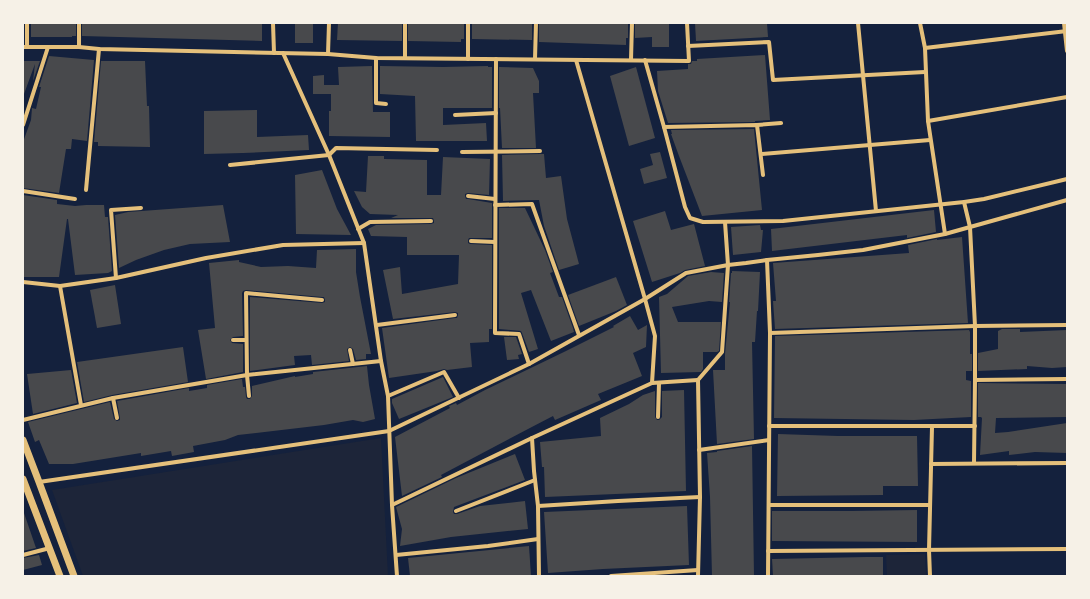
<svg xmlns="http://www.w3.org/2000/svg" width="1090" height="599" viewBox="0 0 1090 599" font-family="'Archivo Narrow',sans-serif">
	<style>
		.green { fill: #1d2539 }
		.building { fill: #48494c }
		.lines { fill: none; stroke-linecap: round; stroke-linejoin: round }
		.minor { stroke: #e5c07b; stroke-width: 4 }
		.secondary { stroke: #e5c07b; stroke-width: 7 }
	</style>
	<rect width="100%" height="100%" fill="#14213d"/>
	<g class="green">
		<path d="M 381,438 L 388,576 L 83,576 L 52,490 Z"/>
		<path d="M 925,554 L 926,576 L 887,576 L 886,555 Z"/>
	</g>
	<g class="building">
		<path d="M 31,23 L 76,23 L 76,36 L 72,36 L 72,37 L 31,37 Z"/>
		<path d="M 82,23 L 262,23 L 262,41 L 82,36 Z"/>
		<rect x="295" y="23" width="18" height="20"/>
		<path d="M 338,23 L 402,23 L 402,41 L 337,40 Z"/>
		<path d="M 408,23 L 464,23 L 464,39 L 461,39 L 461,42 L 408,41 Z"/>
		<path d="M 472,23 L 532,23 L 532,40 L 472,39 Z"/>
		<path d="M 539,23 L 628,23 L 628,38 L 626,38 L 626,45 L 539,42 Z"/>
		<path d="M 635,23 L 669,23 L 669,47 L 652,47 L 652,37 L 635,38 Z"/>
		<path d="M 695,23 L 767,23 L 768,37 L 696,41 Z"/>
		<path d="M 765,55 L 770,120 L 755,121 L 755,122 L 668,123 L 658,91 L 657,71 L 688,69 L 688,64 L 691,64 L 692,61 L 697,61 L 697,59 Z"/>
		<path d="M 49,56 L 94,60 L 87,141 L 72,139 L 71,149 L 66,149 L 59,193 L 23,188 L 23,142 L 31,120 L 32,108 L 36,109 L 41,87 L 39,87 Z"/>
		<path d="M 23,61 L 40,61 L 33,81 L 35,64 L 24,94 L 23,93 Z"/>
		<path d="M 101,61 L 145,61 L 147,106 L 149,106 L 150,147 L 98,146 L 98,142 L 94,142 Z"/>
		<path d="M 372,66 L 373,112 L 390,112 L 390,137 L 329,136 L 329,111 L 331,111 L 331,94 L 313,94 L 313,76 L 324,75 L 324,85 L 339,85 L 338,67 Z"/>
		<path d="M 380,66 L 443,67 L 488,66 L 488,67 L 492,67 L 492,108 L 443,108 L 443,125 L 486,123 L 487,141 L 416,141 L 415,96 L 380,94 Z"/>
		<path d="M 499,67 L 533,68 L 539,81 L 539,93 L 533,93 L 536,148 L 502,148 L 500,108 L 499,108 Z"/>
		<path d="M 636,67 L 655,138 L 629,146 L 610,76 Z"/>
		<path d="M 257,110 L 257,137 L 308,135 L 309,150 L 243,153 L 204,154 L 204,111 Z"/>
		<path d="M 754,129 L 762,210 L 702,216 L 679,156 L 671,134 L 672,134 L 671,130 Z"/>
		<path d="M 660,152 L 667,178 L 644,184 L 640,169 L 653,165 L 650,154 Z"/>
		<path d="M 540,154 L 544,154 L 546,178 L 561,176 L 567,219 L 579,264 L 559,270 L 544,226 L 539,200 L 503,201 L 502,155 Z"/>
		<path d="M 368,156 L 384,156 L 384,159 L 427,160 L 427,195 L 441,195 L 443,157 L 490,159 L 489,195 L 468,193 L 465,194 L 465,196 L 466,199 L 468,199 L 492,203 L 492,238 L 469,238 L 468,240 L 468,243 L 470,244 L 492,245 L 492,329 L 489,329 L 489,342 L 470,343 L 472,367 L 447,370 L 444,369 L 437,371 L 389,378 L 382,328 L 455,318 L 457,318 L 458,315 L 458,313 L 455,312 L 393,319 L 383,270 L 400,267 L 402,294 L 458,284 L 459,255 L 407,255 L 407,237 L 371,236 L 368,229 L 376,225 L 431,224 L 434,223 L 434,221 L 433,218 L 391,218 L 398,215 L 370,214 L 362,207 L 354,191 L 366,192 Z"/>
		<path d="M 322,170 L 337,209 L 351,235 L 296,234 L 295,175 Z"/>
		<path d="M 23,195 L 57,200 L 57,204 L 75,206 L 86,205 L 104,205 L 105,217 L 108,217 L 112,271 L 108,273 L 75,275 L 68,219 L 67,219 L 59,277 L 23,277 Z"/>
		<path d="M 223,205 L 230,242 L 190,244 L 164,250 L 136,260 L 119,268 L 115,215 L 128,212 Z"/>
		<path d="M 499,208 L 525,208 L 545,250 L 553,272 L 550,273 L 559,297 L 562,297 L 573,328 L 574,332 L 551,341 L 531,290 L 521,293 L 538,349 L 529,352 L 522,333 L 521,331 L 499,329 Z"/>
		<path d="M 934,210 L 936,232 L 907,238 L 907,235 L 772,251 L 771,229 Z"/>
		<path d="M 665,211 L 671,230 L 694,224 L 705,266 L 685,270 L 680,273 L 652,282 L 633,221 Z"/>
		<path d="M 760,225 L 761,230 L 763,230 L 761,252 L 733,255 L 731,227 Z"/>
		<path d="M 962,237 L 968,323 L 775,329 L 773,301 L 776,301 L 773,263 L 909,253 L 908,245 L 937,239 L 937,240 Z"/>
		<path d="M 356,249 L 356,272 L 360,297 L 371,354 L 366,354 L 366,359 L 356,360 L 353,349 L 350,347 L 347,349 L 349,361 L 312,365 L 311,355 L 294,356 L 295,365 L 250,371 L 250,297 L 322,303 L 325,302 L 325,300 L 324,297 L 322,297 L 246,290 L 243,291 L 242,293 L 243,336 L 233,337 L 230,340 L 232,343 L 243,344 L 243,372 L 206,379 L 198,330 L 215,328 L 209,263 L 239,260 L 239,262 L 261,267 L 288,266 L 316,268 L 317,250 Z"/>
		<path d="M 732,271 L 760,272 L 758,311 L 757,311 L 755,342 L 752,342 L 754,439 L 717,444 L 713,370 L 725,370 L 725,354 L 730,302 L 729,302 L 731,273 L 732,273 Z"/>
		<path d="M 711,272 L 724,273 L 722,302 L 709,301 L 672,307 L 678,322 L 721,322 L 719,351 L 717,352 L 703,352 L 703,369 L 701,372 L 661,373 L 659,297 L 667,294 L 688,276 Z"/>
		<path d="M 616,277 L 627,305 L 616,311 L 579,326 L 568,295 Z"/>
		<path d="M 115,285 L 121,324 L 97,328 L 90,290 Z"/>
		<path d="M 630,316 L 638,330 L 647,325 L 646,347 L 633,353 L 642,376 L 598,394 L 601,400 L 555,420 L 553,416 L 528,429 L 441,475 L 442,477 L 402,496 L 395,437 L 450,408 L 449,406 L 456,403 L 457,405 L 485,390 L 566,351 L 614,327 L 613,326 Z"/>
		<path d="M 1002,329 L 1020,329 L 1020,332 L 1067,330 L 1067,367 L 1052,368 L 1027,366 L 1027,369 L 978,371 L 978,353 L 998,349 L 998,331 Z"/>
		<path d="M 969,330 L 970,332 L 970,354 L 972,354 L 972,371 L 966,371 L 966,380 L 971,381 L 971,417 L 914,420 L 774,418 L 775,336 Z"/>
		<path d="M 504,337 L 516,337 L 522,354 L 518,355 L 519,359 L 507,360 Z"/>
		<path d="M 183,347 L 188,382 L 112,395 L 84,402 L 77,362 Z"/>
		<path d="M 367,366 L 369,385 L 375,419 L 363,422 L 353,420 L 324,425 L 238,435 L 225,440 L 193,446 L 194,452 L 172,456 L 171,451 L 141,456 L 141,453 L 73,464 L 49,464 L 39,440 L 35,442 L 28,422 L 110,402 L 114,419 L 117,421 L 120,420 L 120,418 L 117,401 L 189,388 L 189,391 L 207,388 L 207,385 L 242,379 L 243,387 L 245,387 L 246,397 L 247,399 L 250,399 L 252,396 L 252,386 L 295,376 L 295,377 L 313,374 L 313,372 Z"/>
		<path d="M 71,370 L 77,403 L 33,414 L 27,374 Z"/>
		<path d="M 443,377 L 453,397 L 399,419 L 392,403 L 392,399 Z"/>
		<path d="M 978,383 L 1067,384 L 1067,417 L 996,418 L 995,433 L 1008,432 L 1067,423 L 1067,453 L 1035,452 L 1009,455 L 1009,451 L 980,455 L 982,418 L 981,417 L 978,417 Z"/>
		<path d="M 684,390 L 686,491 L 545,497 L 544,467 L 542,467 L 540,442 L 601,436 L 600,418 L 629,404 L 643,395 L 655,391 L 655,417 L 657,420 L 659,420 L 662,417 L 662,391 Z"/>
		<path d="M 778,434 L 838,436 L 917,436 L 918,486 L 883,486 L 883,495 L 777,496 Z"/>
		<path d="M 752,446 L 754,576 L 712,576 L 710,497 L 707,453 L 717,452 L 717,451 Z"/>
		<path d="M 515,454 L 525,480 L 454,507 L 453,512 L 454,514 L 457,514 L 480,506 L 525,501 L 528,529 L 451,537 L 400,546 L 402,529 L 396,507 L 456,478 Z"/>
		<path d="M 687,506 L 689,565 L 603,569 L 548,573 L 544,512 Z"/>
		<path d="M 917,510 L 917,542 L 772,541 L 772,511 L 851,511 Z"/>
		<path d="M 23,513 L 24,513 L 36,548 L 23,551 Z"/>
		<path d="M 529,546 L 531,576 L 410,576 L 408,558 Z"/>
		<path d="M 39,555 L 42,565 L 23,570 L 23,558 Z"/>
		<path d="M 866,557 L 883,557 L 883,576 L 773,576 L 772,559 Z"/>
	</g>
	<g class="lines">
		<g class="minor">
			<path d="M 27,23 L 27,47"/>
			<path d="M 273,23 L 274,53"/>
			<path d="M 405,23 L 405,58"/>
			<path d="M 858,23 L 876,211"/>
			<path d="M 920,23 L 925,48 L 928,121 L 945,234"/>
			<path d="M 1064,23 L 1067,51"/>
			<path d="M 688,46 L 769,42 L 773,80 L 925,72"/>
			<path d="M 23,47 L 79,47 L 99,49 L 328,54 L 376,58 L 689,61 L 687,23"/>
			<path d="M 79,47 L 79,23"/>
			<path d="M 925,48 L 1067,31"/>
			<path d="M 283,53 L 329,155 L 364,243 L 381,361 L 388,396 L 392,505 L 397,576"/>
			<path d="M 328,54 L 329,23"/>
			<path d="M 376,58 L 376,103 L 386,104"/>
			<path d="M 468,59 L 468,23"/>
			<path d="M 496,59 L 495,333 L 519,334 L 529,364"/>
			<path d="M 535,59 L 536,23"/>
			<path d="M 576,60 L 645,299 L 655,336 L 652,383"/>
			<path d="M 631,60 L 632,23"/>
			<path d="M 645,60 L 664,127 L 685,207 L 690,218 L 703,222 L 783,221 L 964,202 L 984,199 L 1067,179"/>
			<path d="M 455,115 L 496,113"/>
			<path d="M 928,121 L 1067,97"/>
			<path d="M 23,125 L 48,47"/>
			<path d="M 757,125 L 781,123"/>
			<path d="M 664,127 L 757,125 L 763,175"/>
			<path d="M 462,152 L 540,151"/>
			<path d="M 761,154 L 930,140"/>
			<path d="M 230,165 L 329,155 L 336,148 L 437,150"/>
			<path d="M 86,190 L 99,49"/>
			<path d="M 23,191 L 75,199"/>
			<path d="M 468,196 L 495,199"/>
			<path d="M 964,202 L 970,227 L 975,326 L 975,380 L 974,463"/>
			<path d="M 495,205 L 532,204 L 579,335"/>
			<path d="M 358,229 L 370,222 L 431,221"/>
			<path d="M 471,241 L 495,242"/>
			<path d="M 767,260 L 770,333 L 768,576"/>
			<path d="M 116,278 L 111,210 L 141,208"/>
			<path d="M 23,282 L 60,286 L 116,278 L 206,258 L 283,245 L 364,243"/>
			<path d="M 60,286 L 81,405"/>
			<path d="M 377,325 L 455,315"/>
			<path d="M 770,333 L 975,326 L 1067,325"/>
			<path d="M 233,340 L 246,340"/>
			<path d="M 350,350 L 353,364"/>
			<path d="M 698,380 L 722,352 L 728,265 L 725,222"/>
			<path d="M 975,380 L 1067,379"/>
			<path d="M 249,396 L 247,375 L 246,293 L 322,300"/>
			<path d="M 388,396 L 444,372 L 459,398"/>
			<path d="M 113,398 L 117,418"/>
			<path d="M 658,417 L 659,383"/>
			<path d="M 23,420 L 113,398 L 247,375 L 381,361"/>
			<path d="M 769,426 L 975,426"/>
			<path d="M 532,438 L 534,471 L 538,506 L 539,576"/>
			<path d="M 699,450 L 769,440"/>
			<path d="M 931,464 L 1067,463"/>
			<path d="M 39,482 L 389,431 L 529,364 L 645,299 L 686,273 L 728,265 L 746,263 L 767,260 L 818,255 L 863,250 L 945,234 L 1067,200"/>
			<path d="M 392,505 L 532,438 L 652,383 L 698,380"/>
			<path d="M 769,505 L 930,505"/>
			<path d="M 538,506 L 618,501 L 700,497"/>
			<path d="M 456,511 L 535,480"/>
			<path d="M 768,551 L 1067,549"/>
			<path d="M 23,555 L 50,548"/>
			<path d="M 396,555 L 488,546 L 538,539"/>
			<path d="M 611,576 L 698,570"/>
			<path d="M 698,576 L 700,497 L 698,380"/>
			<path d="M 930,576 L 929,550 L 932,427"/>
		</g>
		<g class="secondary">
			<path d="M 23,440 L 39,482 L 74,576"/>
			<path d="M 23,479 L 60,576"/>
		</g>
	</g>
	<rect width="1090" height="599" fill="none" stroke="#f6f1e7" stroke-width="48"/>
</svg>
